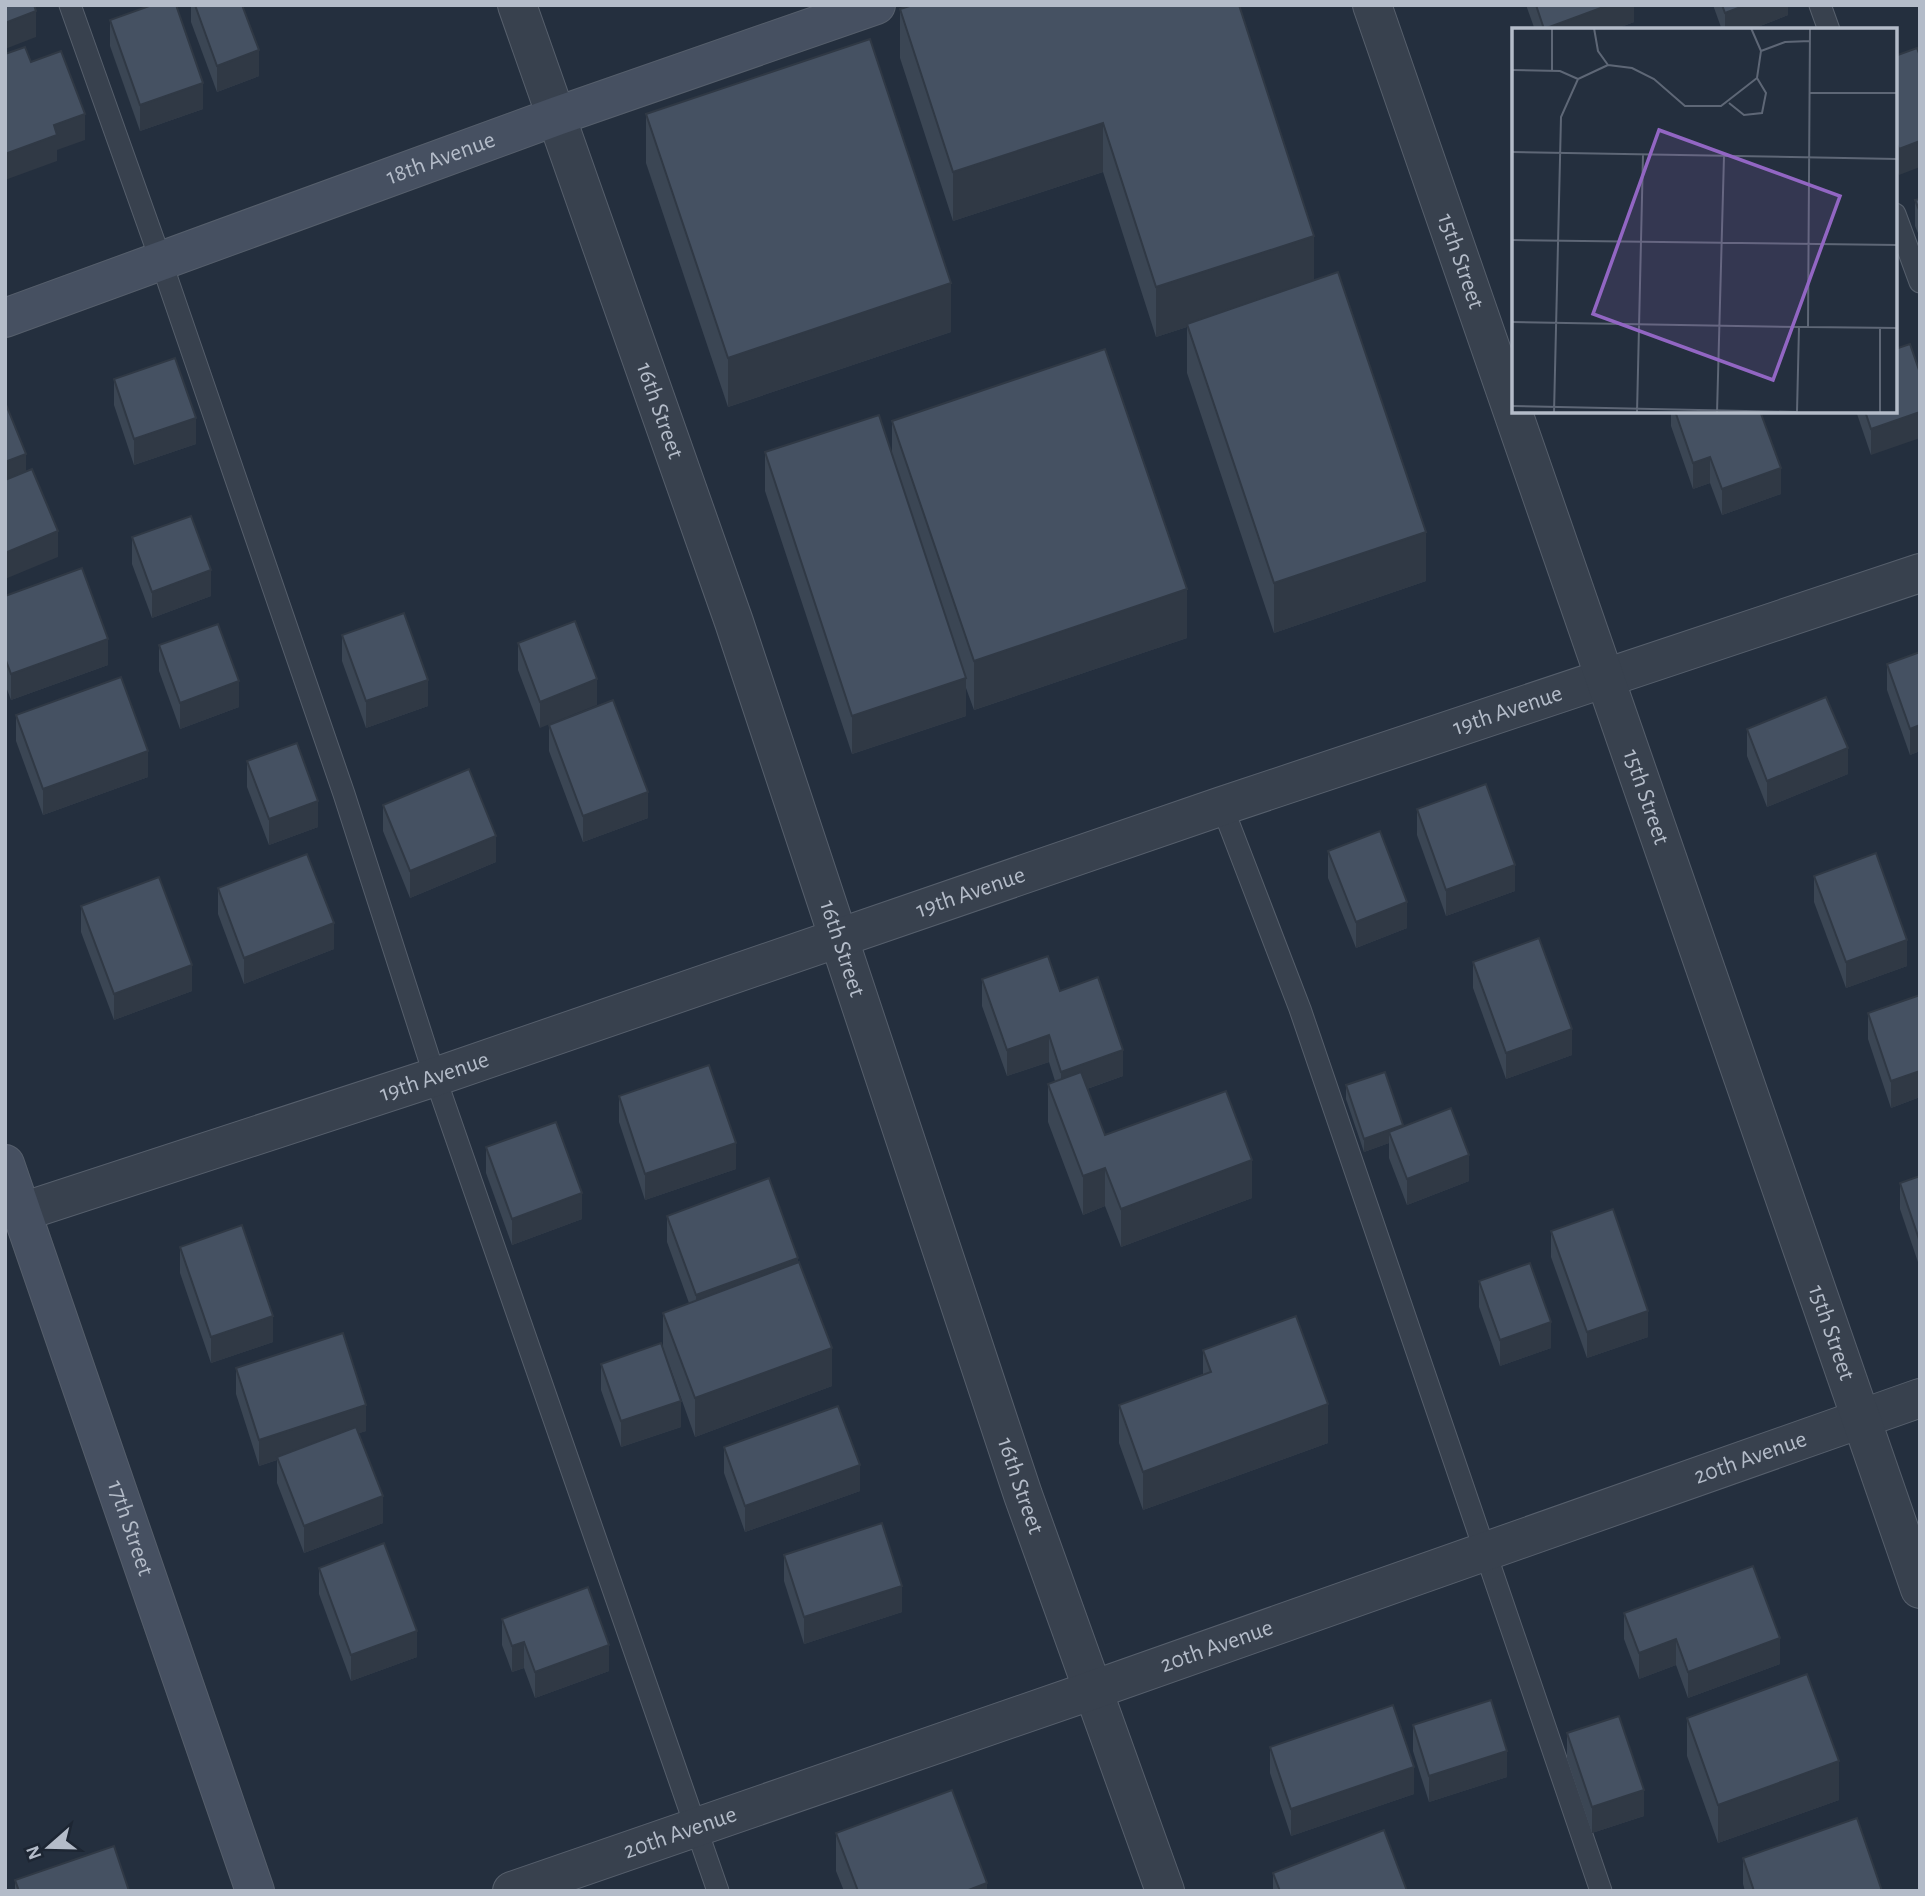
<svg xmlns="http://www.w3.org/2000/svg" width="1925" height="1896" viewBox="0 0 1925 1896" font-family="'Alegreya Sans',sans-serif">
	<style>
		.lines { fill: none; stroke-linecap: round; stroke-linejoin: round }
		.service-casing { stroke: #565f6c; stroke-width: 23 }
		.minor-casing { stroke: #565f6c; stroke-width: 40 }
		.tertiary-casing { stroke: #565f6c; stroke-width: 40 }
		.secondary-casing { stroke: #565f6c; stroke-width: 40 }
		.service { stroke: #38414e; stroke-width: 21 }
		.minor { stroke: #38414e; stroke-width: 38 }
		.tertiary { stroke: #38414e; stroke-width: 38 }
		.secondary { stroke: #465061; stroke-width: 38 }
		.wall { fill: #3b4654 }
		.shaded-wall { fill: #303945 }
		.building { fill: #455162; stroke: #303945; stroke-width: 2 }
		.labels { text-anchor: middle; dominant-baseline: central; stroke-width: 7; stroke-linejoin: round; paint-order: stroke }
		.street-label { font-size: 24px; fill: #b4bcc9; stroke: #1d2633 }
		.inset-road { fill: none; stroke: #5e6776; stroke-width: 2 }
		.view { fill: #9266c3; fill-opacity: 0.15; stroke: #9266c3; stroke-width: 3.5 }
		.inset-edge { fill: none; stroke: #b4bcc9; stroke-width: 3.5 }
	</style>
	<rect width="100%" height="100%" fill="#242f3e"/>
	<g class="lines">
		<defs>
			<g id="service">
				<path d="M 70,5 L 161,261 L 344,794 L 435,1077 L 718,1891"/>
				<path d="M 1820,5 L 1829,30"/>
				<path d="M 1895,214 L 1920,282"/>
				<path d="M 1222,806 L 1300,1009 L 1601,1891"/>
			</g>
			<g id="minor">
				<path id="s1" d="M 517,5 L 734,622 L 1023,1495 L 1165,1891"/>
				<path id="s2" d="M 22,1212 L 435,1077 L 1222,806 L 1920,573"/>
				<path id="s3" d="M 512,1891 L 1093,1690 L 1920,1398"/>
			</g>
			<g id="tertiary">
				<path id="s4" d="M 1372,5 L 1920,1589"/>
			</g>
			<g id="secondary">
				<path id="s5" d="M 5,318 L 557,116 L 876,5"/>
				<path id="s6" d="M 5,1164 L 255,1891"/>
			</g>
		</defs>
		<use href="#service" class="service-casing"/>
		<use href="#minor" class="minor-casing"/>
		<use href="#tertiary" class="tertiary-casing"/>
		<use href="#secondary" class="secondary-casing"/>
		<use href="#service" class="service"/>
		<use href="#minor" class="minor"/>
		<use href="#tertiary" class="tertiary"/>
		<use href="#secondary" class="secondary"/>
	</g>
	<g class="wall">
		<path d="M 191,5 L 242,5 L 259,76 L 217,92 L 191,22 Z"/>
		<path d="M 1239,5 L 1314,281 L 1426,581 L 1274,633 L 1187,373 L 1187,327 L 1156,337 L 1103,172 L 953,221 L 900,58 L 900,9 Z"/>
		<path d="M 1526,5 L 1634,5 L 1634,22 L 1613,30 L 1535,30 Z"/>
		<path d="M 1713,5 L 1788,5 L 1788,15 L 1750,30 L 1722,30 Z"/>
		<path d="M 110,20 L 203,109 L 140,131 L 110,46 Z"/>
		<path d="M 1895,56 L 1920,56 L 1899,175 L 1895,166 Z"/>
		<path d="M 646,114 L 951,332 L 728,407 L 646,163 Z"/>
		<path d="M 1920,199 L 1920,238 L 1915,226 L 1915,200 Z"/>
		<path d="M 114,379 L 196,444 L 134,465 L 114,405 Z"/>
		<path d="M 1671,411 L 1760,411 L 1781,494 L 1722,515 L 1710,483 L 1693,489 L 1671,426 Z"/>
		<path d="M 1856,411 L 1895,411 L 1871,455 Z"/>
		<path d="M 892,421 L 1187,638 L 974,710 L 966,688 L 966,716 L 852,754 L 765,491 L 765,452 L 892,453 Z"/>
		<path d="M 132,537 L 211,596 L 152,618 L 132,564 Z"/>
		<path d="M 5,596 L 108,665 L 11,700 L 5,684 Z"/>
		<path d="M 575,621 L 540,728 L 518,670 L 518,643 Z"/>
		<path d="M 342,635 L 428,706 L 366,728 L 342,661 Z"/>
		<path d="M 159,645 L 239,707 L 180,729 L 159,671 Z"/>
		<path d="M 1920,652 L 1920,751 L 1910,755 L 1887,690 L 1887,664 Z"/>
		<path d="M 16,715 L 148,777 L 43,815 L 16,741 Z"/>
		<path d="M 549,725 L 648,818 L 583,842 L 549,751 Z"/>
		<path d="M 1747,729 L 1848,774 L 1767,807 L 1747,756 Z"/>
		<path d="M 247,761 L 318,827 L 269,845 L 247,787 Z"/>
		<path d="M 383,805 L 496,862 L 410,898 L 383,831 Z"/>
		<path d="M 1417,809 L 1515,891 L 1446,916 L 1417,835 Z"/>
		<path d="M 1328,851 L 1407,928 L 1356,948 L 1328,878 Z"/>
		<path d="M 1814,876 L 1907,966 L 1846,988 L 1814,902 Z"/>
		<path d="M 218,888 L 334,949 L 244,984 L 218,914 Z"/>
		<path d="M 81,906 L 192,991 L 114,1020 L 81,932 Z"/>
		<path d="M 1473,962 L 1572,1055 L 1506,1079 L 1473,988 Z"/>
		<path d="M 982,979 L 1060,991 L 1123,1076 L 1087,1089 L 1105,1135 L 1252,1198 L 1121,1247 L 1105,1206 L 1083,1215 L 1048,1122 L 1048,1084 L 1055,1081 L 1049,1062 L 1007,1076 L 982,1006 Z"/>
		<path d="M 1920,995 L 1920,1097 L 1891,1108 L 1868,1039 L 1868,1013 Z"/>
		<path d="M 1346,1085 L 1403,1126 L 1469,1181 L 1407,1205 L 1389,1158 L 1389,1143 L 1364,1152 L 1346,1099 Z"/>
		<path d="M 619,1096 L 736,1169 L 645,1200 L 619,1122 Z"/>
		<path d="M 1920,1125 L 1920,1158 L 1918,1152 L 1918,1126 Z"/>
		<path d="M 486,1147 L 582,1219 L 512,1245 L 486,1173 Z"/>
		<path d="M 1920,1176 L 1920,1268 L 1900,1209 L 1900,1183 Z"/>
		<path d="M 667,1216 L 798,1263 L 832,1386 L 695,1437 L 670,1367 L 681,1427 L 621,1447 L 601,1390 L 601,1364 L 663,1350 L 663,1313 L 689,1303 L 667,1242 Z"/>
		<path d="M 1551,1231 L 1648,1337 L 1587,1358 L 1551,1257 Z"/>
		<path d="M 180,1247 L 273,1342 L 211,1363 L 180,1273 Z"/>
		<path d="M 1479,1281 L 1551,1348 L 1500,1366 L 1479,1307 Z"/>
		<path d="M 1203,1350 L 1328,1443 L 1143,1510 L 1119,1443 L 1119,1405 L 1203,1374 Z"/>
		<path d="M 236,1368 L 366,1431 L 359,1433 L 383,1523 L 304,1553 L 277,1483 L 277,1460 L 259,1466 L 236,1394 Z"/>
		<path d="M 724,1447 L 860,1491 L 745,1532 L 724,1473 Z"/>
		<path d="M 784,1555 L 902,1612 L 804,1644 L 784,1581 Z"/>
		<path d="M 319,1568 L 417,1657 L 351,1681 L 319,1594 Z"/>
		<path d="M 1624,1613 L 1780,1664 L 1688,1698 L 1676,1665 L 1639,1679 L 1624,1639 Z"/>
		<path d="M 502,1619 L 609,1671 L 535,1698 L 524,1668 L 512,1672 L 502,1645 Z"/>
		<path d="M 1687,1718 L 1839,1800 L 1718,1843 L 1687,1756 Z"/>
		<path d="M 1413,1725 L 1507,1777 L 1429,1802 L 1413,1751 Z"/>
		<path d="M 1567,1733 L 1644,1816 L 1592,1833 L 1567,1759 Z"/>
		<path d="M 1270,1747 L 1414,1794 L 1291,1836 L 1270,1773 Z"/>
		<path d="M 836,1833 L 987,1891 L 844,1891 L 836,1871 Z"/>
		<path d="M 1743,1858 L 1882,1891 L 1745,1891 L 1743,1884 Z"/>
		<path d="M 1273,1873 L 1407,1891 L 1273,1891 Z"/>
		<path d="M 15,1880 L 129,1891 L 15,1891 Z"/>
	</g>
	<g class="shaded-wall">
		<path d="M 1609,5 L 1634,5 L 1634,22 L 1613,30 L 1544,30 L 1544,29 Z"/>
		<path d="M 1746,5 L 1788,5 L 1788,15 L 1750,30 L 1725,30 L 1725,13 Z"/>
		<path d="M 36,11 L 36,37 L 5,49 L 5,23 Z"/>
		<path d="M 259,50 L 259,76 L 217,92 L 217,66 Z"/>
		<path d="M 203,83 L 203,109 L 140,131 L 140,105 Z"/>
		<path d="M 85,114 L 85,140 L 57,150 L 57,161 L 5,180 L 5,154 L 54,125 Z"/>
		<path d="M 1103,123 L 1103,172 L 953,221 L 953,172 Z"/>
		<path d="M 1920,141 L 1920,167 L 1899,175 L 1899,149 Z"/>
		<path d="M 1314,236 L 1314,285 L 1187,324 L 1187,327 L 1156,337 L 1156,287 Z"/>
		<path d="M 951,283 L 951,332 L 728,407 L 728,358 Z"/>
		<path d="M 1920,412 L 1920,438 L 1871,455 L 1871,429 Z"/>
		<path d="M 196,418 L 196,444 L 134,465 L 134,439 Z"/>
		<path d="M 26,454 L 26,480 L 5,488 L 5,462 Z"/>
		<path d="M 1710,457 L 1710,483 L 1693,489 L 1693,463 Z"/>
		<path d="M 1781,468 L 1781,494 L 1722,515 L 1722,489 Z"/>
		<path d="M 58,531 L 58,557 L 5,579 L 5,553 Z"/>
		<path d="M 1426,532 L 1426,581 L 1274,633 L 1274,583 Z"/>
		<path d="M 211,570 L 211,596 L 152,618 L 152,592 Z"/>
		<path d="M 1187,589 L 1187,638 L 974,710 L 974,661 Z"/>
		<path d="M 108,639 L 108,665 L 11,700 L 11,674 Z"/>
		<path d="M 966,678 L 966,716 L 852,754 L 852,716 Z"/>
		<path d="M 597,679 L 597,705 L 540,728 L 540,702 Z"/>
		<path d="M 428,680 L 428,706 L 366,728 L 366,701 Z"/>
		<path d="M 239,681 L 239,707 L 180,729 L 180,703 Z"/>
		<path d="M 1920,725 L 1920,751 L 1910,755 L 1910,729 Z"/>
		<path d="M 1848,748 L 1848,774 L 1767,807 L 1767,781 Z"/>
		<path d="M 148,751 L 148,777 L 43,815 L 43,789 Z"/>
		<path d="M 648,792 L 648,818 L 583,842 L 583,816 Z"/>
		<path d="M 318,801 L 318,827 L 269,845 L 269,819 Z"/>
		<path d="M 496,836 L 496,862 L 410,898 L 410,871 Z"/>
		<path d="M 1515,865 L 1515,891 L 1446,916 L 1446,890 Z"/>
		<path d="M 1407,902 L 1407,928 L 1356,948 L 1356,922 Z"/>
		<path d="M 334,923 L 334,949 L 244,984 L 244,958 Z"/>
		<path d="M 1907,940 L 1907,966 L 1846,988 L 1846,962 Z"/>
		<path d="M 192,965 L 192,991 L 114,1020 L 114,994 Z"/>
		<path d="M 1572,1029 L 1572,1055 L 1506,1079 L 1506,1053 Z"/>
		<path d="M 1049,1035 L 1049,1062 L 1007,1076 L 1007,1050 Z"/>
		<path d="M 1123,1050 L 1123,1076 L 1061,1098 L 1061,1072 Z"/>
		<path d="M 1920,1071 L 1920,1097 L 1891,1108 L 1891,1081 Z"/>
		<path d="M 1403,1125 L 1393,1142 L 1389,1132 L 1389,1143 L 1364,1152 L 1364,1139 Z"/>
		<path d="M 736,1143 L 736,1169 L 645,1200 L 645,1174 Z"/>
		<path d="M 1469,1155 L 1469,1181 L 1407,1205 L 1407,1179 Z"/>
		<path d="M 1252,1160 L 1252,1198 L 1121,1247 L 1121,1209 Z"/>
		<path d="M 1105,1168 L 1105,1206 L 1083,1215 L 1083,1176 Z"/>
		<path d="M 582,1193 L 582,1219 L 512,1245 L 512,1219 Z"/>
		<path d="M 798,1258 L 798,1284 L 696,1321 L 696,1295 Z"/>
		<path d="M 1648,1311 L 1648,1337 L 1587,1358 L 1587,1332 Z"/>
		<path d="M 273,1316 L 273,1342 L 211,1363 L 211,1337 Z"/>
		<path d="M 1551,1322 L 1551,1348 L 1500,1366 L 1500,1340 Z"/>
		<path d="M 832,1348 L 832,1386 L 695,1437 L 695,1398 Z"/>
		<path d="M 681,1401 L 681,1427 L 621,1447 L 621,1421 Z"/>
		<path d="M 1328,1404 L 1328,1443 L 1143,1510 L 1143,1472 Z"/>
		<path d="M 366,1405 L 366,1431 L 278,1460 L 277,1457 L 277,1460 L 259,1466 L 259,1440 Z"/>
		<path d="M 860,1465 L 860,1491 L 745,1532 L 745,1506 Z"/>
		<path d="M 383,1496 L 383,1523 L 304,1553 L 304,1526 Z"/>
		<path d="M 902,1586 L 902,1612 L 804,1644 L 804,1617 Z"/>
		<path d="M 417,1631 L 417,1657 L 351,1681 L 351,1655 Z"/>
		<path d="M 1780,1638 L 1780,1664 L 1688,1698 L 1688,1672 Z"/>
		<path d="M 1676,1639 L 1676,1665 L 1639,1679 L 1639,1653 Z"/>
		<path d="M 524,1642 L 524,1668 L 512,1672 L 512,1646 Z"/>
		<path d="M 609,1645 L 609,1671 L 535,1698 L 535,1672 Z"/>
		<path d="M 1507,1751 L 1507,1777 L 1429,1802 L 1429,1776 Z"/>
		<path d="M 1839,1761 L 1839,1800 L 1718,1843 L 1718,1805 Z"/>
		<path d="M 1414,1767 L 1414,1794 L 1291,1836 L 1291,1809 Z"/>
		<path d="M 1644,1790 L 1644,1816 L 1592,1833 L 1592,1807 Z"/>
		<path d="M 987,1883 L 987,1891 L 966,1891 Z"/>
	</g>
	<g class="building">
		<path d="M 5,5 L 34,5 L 36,11 L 5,23 Z"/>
		<path d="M 152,5 L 176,5 L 203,83 L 140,105 L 110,20 Z"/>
		<path d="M 195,5 L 242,5 L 259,50 L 217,66 Z"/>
		<path d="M 913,5 L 1239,5 L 1314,236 L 1156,287 L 1103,123 L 953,172 L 900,9 Z"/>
		<path d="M 1536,5 L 1609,5 L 1544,29 Z"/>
		<path d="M 1722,5 L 1746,5 L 1725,13 Z"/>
		<path d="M 870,39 L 951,283 L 728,358 L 646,114 Z"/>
		<path d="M 25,47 L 31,62 L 61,51 L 85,114 L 54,125 L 57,135 L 5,154 L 5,54 Z"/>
		<path d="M 1917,48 L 1920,56 L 1920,141 L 1899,149 L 1895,140 L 1895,56 Z"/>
		<path d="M 1920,199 L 1920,212 L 1915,200 Z"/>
		<path d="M 1338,272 L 1426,532 L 1274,583 L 1187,324 Z"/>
		<path d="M 1910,344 L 1920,373 L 1920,412 L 1871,429 L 1865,411 L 1895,411 L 1895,349 Z"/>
		<path d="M 1105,349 L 1187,589 L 974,661 L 892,421 Z"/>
		<path d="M 175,358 L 196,418 L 134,439 L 114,379 Z"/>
		<path d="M 5,402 L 26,454 L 5,462 Z"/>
		<path d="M 1675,411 L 1760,411 L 1781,468 L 1722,489 L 1710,457 L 1693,463 Z"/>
		<path d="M 879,415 L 966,678 L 852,716 L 765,452 Z"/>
		<path d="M 32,469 L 58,531 L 5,553 L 5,480 Z"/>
		<path d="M 191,516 L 211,570 L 152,592 L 132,537 Z"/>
		<path d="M 82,568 L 108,639 L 11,674 L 5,658 L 5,596 Z"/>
		<path d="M 404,613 L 428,680 L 366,701 L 342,635 Z"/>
		<path d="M 575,621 L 597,679 L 540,702 L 518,643 Z"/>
		<path d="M 218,624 L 239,681 L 180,703 L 159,645 Z"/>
		<path d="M 1920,652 L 1920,725 L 1910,729 L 1887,664 Z"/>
		<path d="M 121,677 L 148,751 L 43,789 L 16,715 Z"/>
		<path d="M 1826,697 L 1848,748 L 1767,781 L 1747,729 Z"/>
		<path d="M 613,700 L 648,792 L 583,816 L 549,725 Z"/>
		<path d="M 297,743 L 318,801 L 269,819 L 247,761 Z"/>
		<path d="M 469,769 L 496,836 L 410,871 L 383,805 Z"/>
		<path d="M 1486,784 L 1515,865 L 1446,890 L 1417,809 Z"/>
		<path d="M 1380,831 L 1407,902 L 1356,922 L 1328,851 Z"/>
		<path d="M 1876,853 L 1907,940 L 1846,962 L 1814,876 Z"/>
		<path d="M 307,854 L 334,923 L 244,958 L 218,888 Z"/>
		<path d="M 159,877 L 192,965 L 114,994 L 81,906 Z"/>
		<path d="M 1539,938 L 1572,1029 L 1506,1053 L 1473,962 Z"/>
		<path d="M 1048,956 L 1060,991 L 1098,977 L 1123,1050 L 1061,1072 L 1049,1035 L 1007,1050 L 982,979 Z"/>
		<path d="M 1920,995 L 1920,1071 L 1891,1081 L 1868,1013 Z"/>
		<path d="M 709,1065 L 736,1143 L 645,1174 L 619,1096 Z"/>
		<path d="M 1081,1072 L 1105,1135 L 1226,1091 L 1252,1160 L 1121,1209 L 1105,1168 L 1083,1176 L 1048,1084 Z"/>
		<path d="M 1385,1072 L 1403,1125 L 1364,1139 L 1346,1085 Z"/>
		<path d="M 1451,1108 L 1469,1155 L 1407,1179 L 1389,1132 Z"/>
		<path d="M 556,1122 L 582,1193 L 512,1219 L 486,1147 Z"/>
		<path d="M 1920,1176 L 1920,1242 L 1900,1183 Z"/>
		<path d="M 769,1178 L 798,1258 L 696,1295 L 667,1216 Z"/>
		<path d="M 1613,1209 L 1648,1311 L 1587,1332 L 1551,1231 Z"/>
		<path d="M 242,1225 L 273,1316 L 211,1337 L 180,1247 Z"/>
		<path d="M 799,1262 L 832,1348 L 695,1398 L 663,1313 Z"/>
		<path d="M 1530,1263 L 1551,1322 L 1500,1340 L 1479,1281 Z"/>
		<path d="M 1296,1316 L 1328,1404 L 1143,1472 L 1119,1405 L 1211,1372 L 1203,1350 Z"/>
		<path d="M 343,1333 L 366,1405 L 259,1440 L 236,1368 Z"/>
		<path d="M 661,1343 L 681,1401 L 621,1421 L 601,1364 Z"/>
		<path d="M 838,1406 L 860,1465 L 745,1506 L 724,1447 Z"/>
		<path d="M 356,1427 L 383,1496 L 304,1526 L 277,1457 Z"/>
		<path d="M 882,1523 L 902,1586 L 804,1617 L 784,1555 Z"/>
		<path d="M 384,1543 L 417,1631 L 351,1655 L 319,1568 Z"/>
		<path d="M 1753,1566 L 1780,1638 L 1688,1672 L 1676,1639 L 1639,1653 L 1624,1613 Z"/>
		<path d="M 588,1587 L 609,1645 L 535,1672 L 524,1642 L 512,1646 L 502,1619 Z"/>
		<path d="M 1807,1674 L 1839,1761 L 1718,1805 L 1687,1718 Z"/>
		<path d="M 1491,1700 L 1507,1751 L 1429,1776 L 1413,1725 Z"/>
		<path d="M 1393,1705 L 1414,1767 L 1291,1809 L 1270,1747 Z"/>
		<path d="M 1619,1716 L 1644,1790 L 1592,1807 L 1567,1733 Z"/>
		<path d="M 952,1790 L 987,1883 L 966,1891 L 858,1891 L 836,1833 Z"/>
		<path d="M 1857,1818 L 1882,1891 L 1754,1891 L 1743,1858 Z"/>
		<path d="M 1384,1830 L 1407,1891 L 1280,1891 L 1273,1873 Z"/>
		<path d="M 114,1846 L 129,1891 L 19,1891 L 15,1880 Z"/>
	</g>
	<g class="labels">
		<g class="street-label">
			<text stroke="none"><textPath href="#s5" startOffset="464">18th Avenue</textPath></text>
			<text stroke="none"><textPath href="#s4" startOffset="271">15th Street</textPath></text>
			<text stroke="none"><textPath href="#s1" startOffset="430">16th Street</textPath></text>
			<text stroke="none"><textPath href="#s2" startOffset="1568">19th Avenue</textPath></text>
			<text stroke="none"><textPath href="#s4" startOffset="838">15th Street</textPath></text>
			<text stroke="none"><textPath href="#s2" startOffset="1001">19th Avenue</textPath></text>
			<text stroke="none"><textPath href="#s1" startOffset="998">16th Street</textPath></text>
			<text stroke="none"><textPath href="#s2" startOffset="434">19th Avenue</textPath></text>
			<text stroke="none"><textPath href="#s4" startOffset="1405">15th Street</textPath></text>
			<text stroke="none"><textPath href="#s3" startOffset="1312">20th Avenue</textPath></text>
			<text stroke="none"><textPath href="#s1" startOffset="1564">16th Street</textPath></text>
			<text stroke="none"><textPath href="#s6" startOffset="385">17th Street</textPath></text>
			<text stroke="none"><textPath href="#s3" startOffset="746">20th Avenue</textPath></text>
			<text stroke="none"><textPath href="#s3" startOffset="178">20th Avenue</textPath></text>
		</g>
	</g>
	<g transform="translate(1512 28)">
		<rect width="385" height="385" fill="#242f3e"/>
		<path class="inset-road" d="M 249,23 L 273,14 L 298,13M 96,37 L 120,40 L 142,51 L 173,78 L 209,78 L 245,50 L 249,23 L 239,0M 0,42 L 48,43 L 66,51M 40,43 L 40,0M 298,65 L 385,65M 217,75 L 232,87 L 250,85 L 254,65 L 245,50M 0,124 L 385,131M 0,212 L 385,217M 0,294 L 287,299M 296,299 L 385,300M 0,378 L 285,384 L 287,299 L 296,299 L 298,0M 42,385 L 49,89 L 66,51 L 96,37 L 86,23 L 82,0M 125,385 L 131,127M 205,385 L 212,128M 368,385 L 368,300"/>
		<path class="view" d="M 147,102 L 328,168 L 261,352 L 81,286 Z"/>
		<rect width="385" height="385" class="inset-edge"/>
	</g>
	<rect width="1925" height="1896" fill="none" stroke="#b4bcc9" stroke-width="14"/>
	<g transform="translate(49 1847) rotate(250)" stroke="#1d2633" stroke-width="5" paint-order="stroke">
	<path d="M0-5L12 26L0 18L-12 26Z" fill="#b4bcc9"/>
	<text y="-10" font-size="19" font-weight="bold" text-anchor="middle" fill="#b4bcc9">N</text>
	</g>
</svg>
